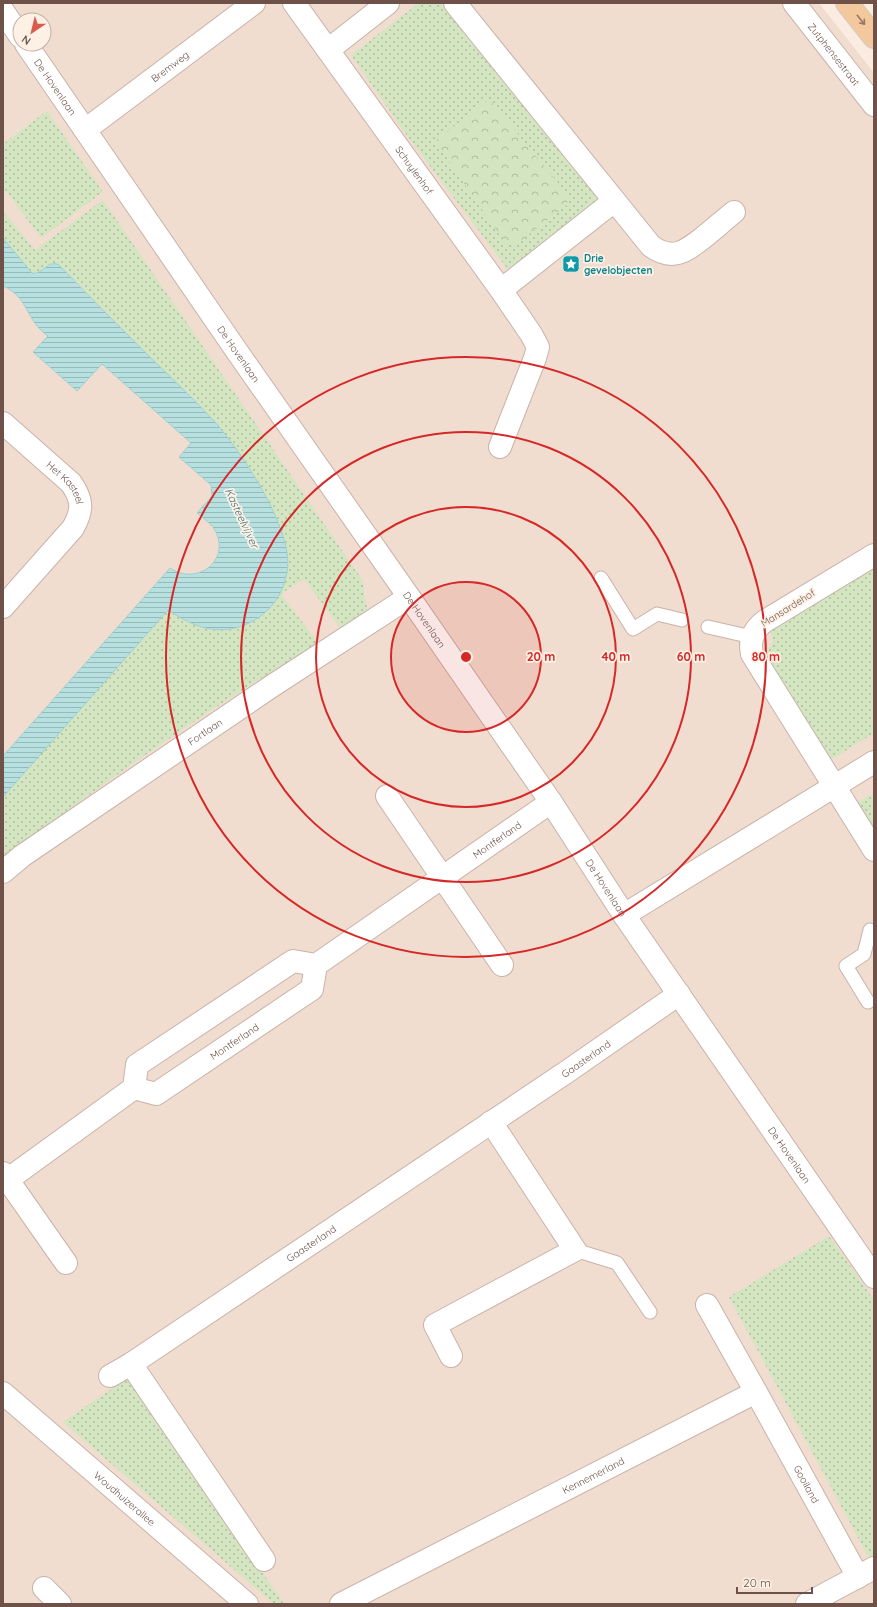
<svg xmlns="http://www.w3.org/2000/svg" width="877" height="1607" viewBox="0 0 877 1607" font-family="Quicksand,sans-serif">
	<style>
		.residential { fill: #f0ddcf; fill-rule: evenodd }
		.grass { fill: url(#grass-dots) }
		.forest { fill: url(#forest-crowns) }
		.water { fill: url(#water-rules); stroke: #9ed1d2 }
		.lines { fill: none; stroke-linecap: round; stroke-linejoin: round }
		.service-casing { stroke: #c9b3a9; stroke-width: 15 }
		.minor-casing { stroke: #c9b3a9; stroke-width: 24 }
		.primary-casing { stroke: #d4cbc9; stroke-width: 24 }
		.service { stroke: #fff; stroke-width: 13 }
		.minor { stroke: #fff; stroke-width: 22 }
		.primary { stroke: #f4c89d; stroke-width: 22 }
		.oneway { stroke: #967563 }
		.ring { fill: none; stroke: #d62828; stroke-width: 2 }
		.labels { text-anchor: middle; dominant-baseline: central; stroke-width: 3.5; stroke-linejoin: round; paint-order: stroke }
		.street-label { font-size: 10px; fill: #6e524a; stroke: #fdf1e6 }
		.culture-label { font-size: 10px; font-weight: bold; fill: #0d838f; stroke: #fdf1e6; text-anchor: start }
		.water-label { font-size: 11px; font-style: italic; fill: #43777a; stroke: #fdf1e6 }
		.centre { fill: #d62828; stroke: #fdf1e6; stroke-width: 2 }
		.ring-label { font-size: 12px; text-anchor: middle; font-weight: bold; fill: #d62828; stroke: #fdf1e6; stroke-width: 3.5; stroke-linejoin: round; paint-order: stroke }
	</style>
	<defs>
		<pattern id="grass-dots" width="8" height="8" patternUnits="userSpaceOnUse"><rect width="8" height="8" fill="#d4e5c1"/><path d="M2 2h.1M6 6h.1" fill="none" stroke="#b0bc9f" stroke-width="1.8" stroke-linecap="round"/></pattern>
		<pattern id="forest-crowns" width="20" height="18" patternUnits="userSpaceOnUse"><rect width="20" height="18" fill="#d4e5c1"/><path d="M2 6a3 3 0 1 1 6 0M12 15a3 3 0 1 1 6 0" fill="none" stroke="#b0bc9f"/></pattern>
		<pattern id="water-rules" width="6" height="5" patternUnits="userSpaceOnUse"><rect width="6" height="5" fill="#b7e0e1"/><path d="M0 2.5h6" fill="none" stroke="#99b8b8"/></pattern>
	</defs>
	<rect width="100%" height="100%" fill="#faece0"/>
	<path class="residential" d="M 3,3 L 819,3 L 874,73 L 874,1604 L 3,1604 ZM 20,20 L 44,20 L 44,44 L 20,44 Z"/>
	<g class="grass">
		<path d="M 419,3 L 448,3 L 602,199 L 509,271 L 405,133 L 351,55 Z"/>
		<path d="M 47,111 L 103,192 L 41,238 L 3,187 L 3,144 Z"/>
		<path d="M 103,200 L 363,581 L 365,598 L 368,612 L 341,629 L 304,579 L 281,594 L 318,643 C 209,709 104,781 3,859 L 3,797 L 168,610 L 190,623 L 215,630 L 234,629 L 256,620 L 271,607 L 277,599 L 288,562 L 285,542 L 276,520 L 258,482 L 238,452 L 222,432 L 206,413 L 59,265 L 49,265 L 40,272 L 32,273 L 3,238 L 3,211 L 35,250 Z"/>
		<path d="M 874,566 L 874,733 L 829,761 L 764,652 L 772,645 L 773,639 L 769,630 Z"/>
		<path d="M 874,793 L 874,834 L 856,804 Z"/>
		<path d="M 829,1236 L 874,1300 L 874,1555 L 869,1558 L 729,1297 Z"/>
		<path d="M 128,1378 L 284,1604 L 274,1604 L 63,1422 Z"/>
	</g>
	<path class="forest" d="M 489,99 L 568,195 L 567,205 L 514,246 L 505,243 L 435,141 Z"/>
	<path class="water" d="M 3,238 L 32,273 C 43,275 48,259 59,265 C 86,293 113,320 140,347 C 165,372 191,396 215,422 C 242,453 277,507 286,547 C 293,576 279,607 253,621 C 221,638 195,628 168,610 L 3,797 L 3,756 L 170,568 C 196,586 230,562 216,532 C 212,524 203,518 197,513 L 212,496 L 211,485 L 179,457 L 191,443 L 102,364 L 77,391 L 33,352 L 48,336 C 25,320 29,297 3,286 Z"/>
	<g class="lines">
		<defs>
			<g id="service">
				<path d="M 601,578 L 633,629 L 657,614 L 682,620"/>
				<path d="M 708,627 L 752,637"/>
				<path d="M 868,1002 L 846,966 L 864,954 L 870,930"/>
				<path d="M 575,1250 L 617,1263 L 650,1312"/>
			</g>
			<g id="minor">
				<path id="s1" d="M 294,3 L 501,290 L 531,334 L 538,347 L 535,358 L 500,447"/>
				<path d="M 455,3 L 651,246 C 673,262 686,251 704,237 C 714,229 724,220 734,212"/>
				<path id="s2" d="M 794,3 L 874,105"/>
				<path d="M 3,11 L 20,36"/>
				<path id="s3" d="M 26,44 L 236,350 L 409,597 L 551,802 L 624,915 L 874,1277"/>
				<path d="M 328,50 L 388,3"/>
				<path id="s4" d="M 85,130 L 254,3"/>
				<path d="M 501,290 L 614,201"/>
				<path id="s5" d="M 3,423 L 71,483 C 83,500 83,510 73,528 L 3,607"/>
				<path d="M 874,555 L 765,621 C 753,630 749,640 752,654 L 874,850"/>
				<path d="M 387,796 L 502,965"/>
				<path id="s6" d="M 3,872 L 22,856 L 272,686 L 409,597"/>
				<path d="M 624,915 L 874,762"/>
				<path d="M 134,1088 L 137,1065 L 293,961 L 316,965"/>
				<path d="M 3,1173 L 66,1263"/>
				<path id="s7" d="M 3,1183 L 134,1088 L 156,1094 L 312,989 L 316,965 L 551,802"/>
				<path d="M 451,1356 L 435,1325 L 575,1250 L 491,1122"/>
				<path d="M 131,1364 L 264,1560"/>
				<path id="s8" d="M 110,1376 L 131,1364 L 568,1071 L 679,994"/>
				<path id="s9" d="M 756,1392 L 858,1577"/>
				<path id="s10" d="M 3,1393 L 247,1604"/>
				<path d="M 44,1588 L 60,1604"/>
				<path id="s11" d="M 341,1604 L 756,1392 L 707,1305"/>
				<path d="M 807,1604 L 874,1568"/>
			</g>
			<path id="primary" d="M 847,3 L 874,37"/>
		</defs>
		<use href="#service" class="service-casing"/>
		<use href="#minor" class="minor-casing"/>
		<use href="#primary" class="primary-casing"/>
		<use href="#service" class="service"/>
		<use href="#minor" class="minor"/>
		<use href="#primary" class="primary"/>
	</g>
	<defs><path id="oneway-shaft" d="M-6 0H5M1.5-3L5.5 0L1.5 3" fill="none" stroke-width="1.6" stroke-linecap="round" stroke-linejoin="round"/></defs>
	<use class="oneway" href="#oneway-shaft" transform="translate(861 20) rotate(51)"/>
	<circle cx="466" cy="657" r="75" fill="#d62828" fill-opacity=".12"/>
	<g class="ring">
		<circle cx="466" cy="657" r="75"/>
		<circle cx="466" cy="657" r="150"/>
		<circle cx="466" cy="657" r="225"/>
		<circle cx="466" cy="657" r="300"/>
	</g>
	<defs>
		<symbol id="sight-square" viewBox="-11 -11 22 22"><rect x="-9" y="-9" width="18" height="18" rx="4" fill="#0f9aa8" stroke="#fdf1e6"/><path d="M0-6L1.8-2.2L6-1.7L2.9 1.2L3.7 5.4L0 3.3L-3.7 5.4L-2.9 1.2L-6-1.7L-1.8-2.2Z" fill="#fff"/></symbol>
	</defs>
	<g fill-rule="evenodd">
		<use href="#sight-square" x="561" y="254" width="20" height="20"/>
	</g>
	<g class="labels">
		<g class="street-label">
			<text stroke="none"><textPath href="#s2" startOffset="65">Zutphensestraat</textPath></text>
			<text stroke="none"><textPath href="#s4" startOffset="106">Bremweg</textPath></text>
			<text stroke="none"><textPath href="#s3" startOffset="52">De Hovenlaan</textPath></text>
			<text stroke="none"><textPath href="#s1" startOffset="206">Schuylenhof</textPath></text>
			<text stroke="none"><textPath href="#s3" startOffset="376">De Hovenlaan</textPath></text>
			<text stroke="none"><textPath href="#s5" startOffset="87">Het Kasteel</textPath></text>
			<text transform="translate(788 608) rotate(-32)">Mansardehof</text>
			<text stroke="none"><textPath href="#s3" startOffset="700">De Hovenlaan</textPath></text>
			<text stroke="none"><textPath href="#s6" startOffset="246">Fortlaan</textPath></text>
			<text stroke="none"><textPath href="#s7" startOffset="617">Montferland</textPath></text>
			<text stroke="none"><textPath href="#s3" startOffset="1024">De Hovenlaan</textPath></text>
			<text stroke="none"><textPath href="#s7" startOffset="279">Montferland</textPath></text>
			<text stroke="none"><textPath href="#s8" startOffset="572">Gaasterland</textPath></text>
			<text stroke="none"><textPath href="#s3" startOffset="1348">De Hovenlaan</textPath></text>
			<text stroke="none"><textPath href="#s8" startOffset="241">Gaasterland</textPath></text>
			<text stroke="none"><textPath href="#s11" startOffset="283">Kennemerland</textPath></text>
			<text stroke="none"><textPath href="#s9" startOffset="105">Gooiland</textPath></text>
			<text stroke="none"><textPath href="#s10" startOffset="161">Woudhuizerallee</textPath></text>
		</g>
		<g class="culture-label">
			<text x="584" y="258">Drie<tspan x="584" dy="12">gevelobjecten</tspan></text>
		</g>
		<g class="water-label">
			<text transform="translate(242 518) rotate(65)">Kasteelvijver</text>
		</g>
	</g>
	<circle cx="466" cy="657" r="6" class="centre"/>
	<g class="ring-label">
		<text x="541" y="661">20 m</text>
		<text x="616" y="661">40 m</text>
		<text x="691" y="661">60 m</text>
		<text x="766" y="661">80 m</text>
	</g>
	<rect width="877" height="1607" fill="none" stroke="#6e524a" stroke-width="8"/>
	<g transform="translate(32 32) rotate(215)"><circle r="19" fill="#fdf1e6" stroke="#c4b1a8"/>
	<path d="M0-3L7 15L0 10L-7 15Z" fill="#da5b4e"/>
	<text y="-6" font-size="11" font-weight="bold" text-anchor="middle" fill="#6e524a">N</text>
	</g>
	<path d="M737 1587v6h75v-6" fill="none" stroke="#6e524a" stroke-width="2"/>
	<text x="743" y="1587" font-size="12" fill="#6e524a" stroke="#fdf1e6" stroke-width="3" paint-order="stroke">20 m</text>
</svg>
